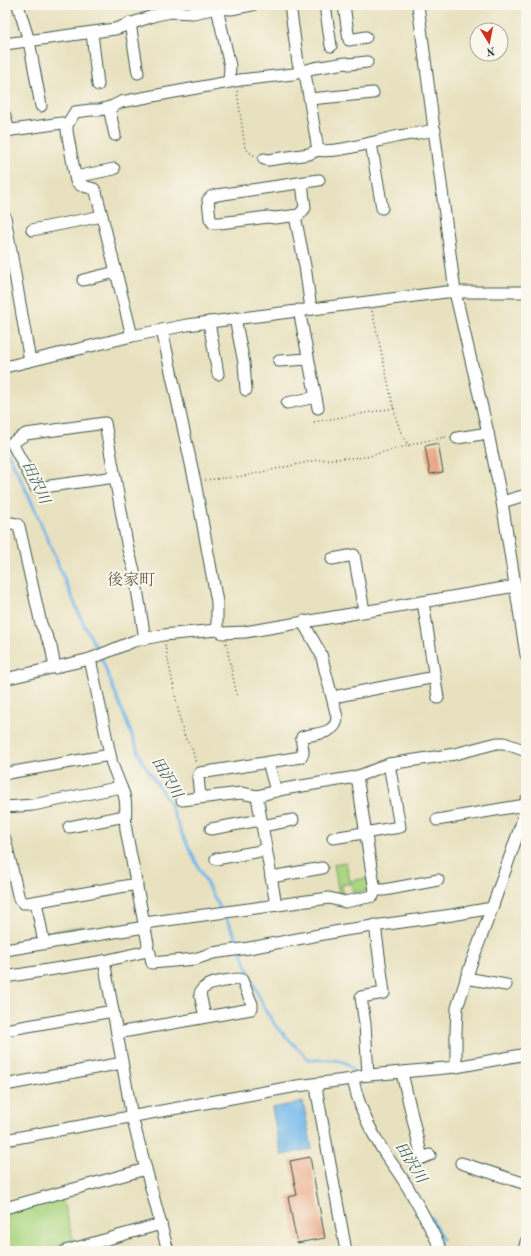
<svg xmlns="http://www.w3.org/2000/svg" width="531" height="1256" viewBox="0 0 531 1256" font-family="'Old Standard TT','Noto Serif JP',serif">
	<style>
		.green { fill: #abd682; stroke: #658a5b }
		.water { fill: #75b8eb; stroke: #4a7a90 }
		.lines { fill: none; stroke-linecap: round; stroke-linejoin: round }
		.stream { stroke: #75b8eb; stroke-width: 3 }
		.building { fill: #e7a17d }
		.minor-casing { stroke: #3d5649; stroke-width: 13 }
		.path { stroke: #3d5649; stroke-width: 1.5; stroke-dasharray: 1 3; stroke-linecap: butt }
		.minor { stroke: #fff; stroke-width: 11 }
		.labels { text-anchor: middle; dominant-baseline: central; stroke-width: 4; stroke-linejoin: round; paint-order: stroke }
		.water-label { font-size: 15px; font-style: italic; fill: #345c62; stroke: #fbf7ec }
		.quarter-label { font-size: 16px; fill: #65604e; stroke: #fbf7ec }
	</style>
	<rect width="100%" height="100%" fill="#fbf7ec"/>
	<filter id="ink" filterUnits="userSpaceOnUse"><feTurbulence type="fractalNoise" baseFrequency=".025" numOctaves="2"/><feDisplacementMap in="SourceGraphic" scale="8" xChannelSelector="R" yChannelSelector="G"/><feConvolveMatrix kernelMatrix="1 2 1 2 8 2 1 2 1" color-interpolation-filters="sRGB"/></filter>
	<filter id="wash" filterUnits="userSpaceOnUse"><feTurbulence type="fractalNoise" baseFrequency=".012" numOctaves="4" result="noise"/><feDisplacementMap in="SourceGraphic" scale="16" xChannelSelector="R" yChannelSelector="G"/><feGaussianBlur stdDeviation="0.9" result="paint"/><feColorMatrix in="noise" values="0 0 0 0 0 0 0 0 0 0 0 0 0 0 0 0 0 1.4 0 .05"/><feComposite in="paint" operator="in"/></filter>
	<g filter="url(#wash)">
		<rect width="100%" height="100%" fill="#e8e1bf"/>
		<g class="green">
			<path d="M 346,862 L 350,881 L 367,878 L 369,887 L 366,891 L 353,893 L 351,883 L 342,885 L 343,894 L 339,894 L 334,864 Z"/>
			<path d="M 83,926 L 85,934 L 31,942 L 29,935 Z"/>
			<path d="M 61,1195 L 74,1242 L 39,1251 L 5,1251 L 5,1210 Z"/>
		</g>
		<path class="water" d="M 303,1102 L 312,1149 L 281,1155 L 272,1108 Z"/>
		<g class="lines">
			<g class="stream">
				<path d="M 5,447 L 33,505 L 83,623 L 99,652"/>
				<path d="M 101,657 L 142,761 L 169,802 L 181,832 L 208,886 L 221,910"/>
				<path d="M 224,915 L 237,939 L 248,970 L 265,1010 L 275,1025 L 306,1057 L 311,1060 C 326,1060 350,1056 354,1074"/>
				<path d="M 431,1217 L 442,1239"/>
			</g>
		</g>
		<g id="blocks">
			<g class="building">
				<path d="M 438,443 L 443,472 L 430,474 L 425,446 Z"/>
				<path d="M 310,1157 L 325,1238 L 297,1243 L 288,1197 L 297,1195 L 290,1161 Z"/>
			</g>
		</g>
	</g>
	<g filter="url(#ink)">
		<use href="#blocks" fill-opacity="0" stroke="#3d5649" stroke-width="1"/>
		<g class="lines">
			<defs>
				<g id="minor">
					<path d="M 18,5 L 29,41 L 41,106"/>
					<path d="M 290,5 L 298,63 L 300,68 L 306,79 L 318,150 C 334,154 376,141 395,137 C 408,134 421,133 435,130"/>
					<path d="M 325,5 L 331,46"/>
					<path d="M 344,5 L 349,40 L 366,37"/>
					<path d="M 418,5 L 455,292 L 488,433 L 502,502 L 526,655"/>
					<path d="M 217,8 L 230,66 L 229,82"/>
					<path d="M 130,23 L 138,73"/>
					<path d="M 92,33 L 98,85"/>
					<path d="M 5,44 L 115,29 L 156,15 L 171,12 L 193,13 L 217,8 L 231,9 L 252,5"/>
					<path d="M 310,99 L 373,93"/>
					<path d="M 109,108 L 115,135"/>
					<path d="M 5,116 L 9,131"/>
					<path d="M 67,125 L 75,112 L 91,110 L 100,110 L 113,106 L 121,102 L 169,93 L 240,80 L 293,74 L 314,68 L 346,63 L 349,64 L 367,62"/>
					<path d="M 5,131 L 62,123 L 67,125 L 67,131 L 76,181 L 80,185 L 94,189 L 96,192 L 132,336"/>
					<path d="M 371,143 L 382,208"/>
					<path d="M 264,159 L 268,160 L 309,154 L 318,150"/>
					<path d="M 75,177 L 114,169"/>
					<path d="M 302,183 L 305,208 L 299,215 L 275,218 L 268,217 L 220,223 L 213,223 L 210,219 L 208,200 L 212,196 L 217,195 L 319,180"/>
					<path d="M 295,216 L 305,266 L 311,309"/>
					<path d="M 5,217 L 30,361"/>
					<path d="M 32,230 L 102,216"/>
					<path d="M 83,280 L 116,272"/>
					<path d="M 299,310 L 318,408"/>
					<path d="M 235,318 L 244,363 L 246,390"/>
					<path d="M 209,322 L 218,374"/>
					<path d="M 162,330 L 195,482 L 217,602 L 217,630"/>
					<path d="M 279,361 L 308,359"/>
					<path d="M 5,367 L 132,336 L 187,325 L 446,292 L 526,292"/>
					<path d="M 287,403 L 316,397"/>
					<path d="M 457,438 L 488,433"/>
					<path d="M 115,477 L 36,488 L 12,443 L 26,434 L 105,423 L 128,549 L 134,570 L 145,639"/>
					<path d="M 502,502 L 526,495"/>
					<path d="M 5,522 L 17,524 L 19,526 L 41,624 L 51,646 L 55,668"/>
					<path d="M 332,559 L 354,555 L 364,611"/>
					<path d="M 423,602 L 438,698"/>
					<path d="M 90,659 L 112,764 L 121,787"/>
					<path d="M 5,679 L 90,659 L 134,641 L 163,635 L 217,630 L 223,633 L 245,632 L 516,586"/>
					<path d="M 333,697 L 435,677"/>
					<path d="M 268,762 L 276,791"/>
					<path d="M 8,773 L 110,755"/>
					<path d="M 257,796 L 276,905"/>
					<path d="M 200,797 L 198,777 L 200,773 L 301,757 C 306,752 300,744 302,737 C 314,733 337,735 337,717 L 321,654 L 305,626 L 304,621"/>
					<path d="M 182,800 L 241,793 L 257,796 L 284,789 L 356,777 L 389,764 L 455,754 L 497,743 L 504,743 L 526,751"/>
					<path d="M 5,807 L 33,805 L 121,787 C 129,803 124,813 126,830 L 148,944 L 147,950 L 143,952 L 104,961 L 5,977"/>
					<path d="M 437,820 L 519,806 L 525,807"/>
					<path d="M 262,826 L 293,820"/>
					<path d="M 69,827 L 125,816"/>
					<path d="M 211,829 L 261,820"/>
					<path d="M 333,838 L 400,827 L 389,764"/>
					<path d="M 5,839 L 19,899 L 23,903 L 27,903 L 137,884"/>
					<path d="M 216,859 L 266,850"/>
					<path d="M 271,877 L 322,868"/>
					<path d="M 375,890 L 384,890 L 438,880"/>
					<path d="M 36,902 L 44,943"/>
					<path d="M 145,923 L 329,898 L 345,902 L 373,896 L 375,890 C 368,852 363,814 357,776"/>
					<path d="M 5,950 L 145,927"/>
					<path d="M 147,950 L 150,953 L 152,963 L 195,959 L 213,953 L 249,948 L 345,930 L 452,915 L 492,908"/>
					<path d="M 104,961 L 132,1117 L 168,1251"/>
					<path d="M 466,978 L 506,985"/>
					<path d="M 5,1030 L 113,1011"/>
					<path d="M 117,1033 L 251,1009 L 252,1008 L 252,1004 L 242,980 L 237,979 C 227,981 202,982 200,994 L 205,1017"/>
					<path d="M 456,1067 L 456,1032 L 457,1008 L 471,964 L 492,908 L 523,819 L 526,800"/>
					<path d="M 402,1073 L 422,1158"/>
					<path d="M 368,1075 L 365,1024 L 361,997 L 384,993 L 375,925"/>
					<path d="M 353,1079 C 358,1105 370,1130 384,1152 C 389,1160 395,1167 400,1175 C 416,1199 429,1225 442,1251"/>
					<path d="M 317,1084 L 317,1093 L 346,1251"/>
					<path d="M 5,1085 L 122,1063"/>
					<path d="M 5,1140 L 297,1086 L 353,1079 L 359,1076 L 456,1067 L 526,1054"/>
					<path d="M 415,1161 L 430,1155"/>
					<path d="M 461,1163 L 526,1184"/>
					<path d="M 5,1208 L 146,1169"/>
					<path d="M 65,1251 L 161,1224"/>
					<path d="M 524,1251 L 526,1242"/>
				</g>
			</defs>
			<use href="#minor" class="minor-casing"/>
			<g class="path">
				<path d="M 237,91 L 245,147 L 249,152 L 255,156"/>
				<path d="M 372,311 L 396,418 L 401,433 L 409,446"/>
				<path d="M 314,422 L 394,408"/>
				<path d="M 205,480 L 244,476 L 317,460 L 366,457 L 420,442 L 446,437"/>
				<path d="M 226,643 L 237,696"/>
				<path d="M 165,645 L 180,719 L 185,738 L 192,748 L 196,764"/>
			</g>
			<use href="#minor" class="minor"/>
		</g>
	</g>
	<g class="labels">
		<g class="water-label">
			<text transform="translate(35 483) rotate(65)">田沢川</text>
			<text transform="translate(166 778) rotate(59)">田沢川</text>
			<text transform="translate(410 1163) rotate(58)">田沢川</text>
		</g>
		<g class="quarter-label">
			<text x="131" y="581">後家町</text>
		</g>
	</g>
	<rect width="531" height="1256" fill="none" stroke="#fbf7ec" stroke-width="20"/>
	<g transform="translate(489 42) rotate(170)"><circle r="19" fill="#fbf7ec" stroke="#a3ada2"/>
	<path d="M0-3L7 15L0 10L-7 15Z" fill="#c8321e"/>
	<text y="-6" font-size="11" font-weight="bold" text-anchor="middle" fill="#1f3d34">N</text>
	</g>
</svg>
